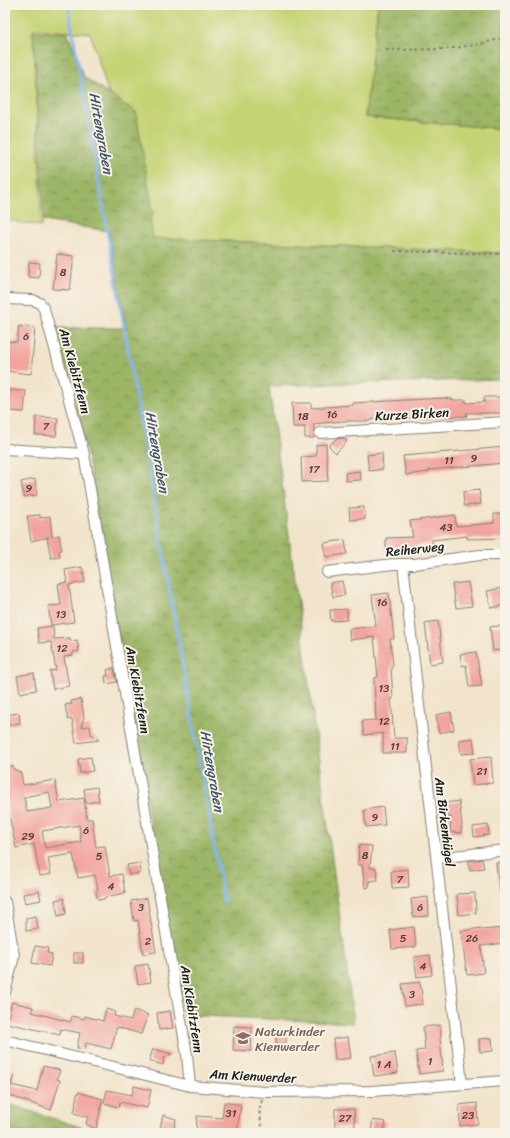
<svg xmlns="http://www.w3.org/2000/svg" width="510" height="1138" viewBox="0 0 510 1138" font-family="Sriracha,sans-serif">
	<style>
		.grass { fill: #c6d375; stroke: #717848 }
		.forest { fill: url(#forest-crowns); stroke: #5c6841 }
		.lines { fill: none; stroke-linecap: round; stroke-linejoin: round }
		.stream { stroke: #85b6f1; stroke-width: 3 }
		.building { fill: #f2a39c; fill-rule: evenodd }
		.minor-casing { stroke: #878074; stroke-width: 12 }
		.path { stroke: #878074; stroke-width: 2; stroke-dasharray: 3 3; stroke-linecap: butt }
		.minor { stroke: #fff; stroke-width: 10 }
		.labels { text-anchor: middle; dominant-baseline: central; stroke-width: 4; stroke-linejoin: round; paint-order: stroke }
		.number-label { font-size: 11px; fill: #523e3c }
		.street-label { font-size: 13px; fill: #1c1c1c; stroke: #f7f3e8 }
		.education-label { font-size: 13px; fill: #785e54; stroke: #f7f3e8; text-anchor: start }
		.water-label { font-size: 14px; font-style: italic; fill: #415267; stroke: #f7f3e8 }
	</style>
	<defs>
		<pattern id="forest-crowns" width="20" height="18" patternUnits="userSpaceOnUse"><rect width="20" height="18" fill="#9cb566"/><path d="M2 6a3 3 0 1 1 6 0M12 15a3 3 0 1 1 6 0" fill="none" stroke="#7e9253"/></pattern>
	</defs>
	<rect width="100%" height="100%" fill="#f7f3e8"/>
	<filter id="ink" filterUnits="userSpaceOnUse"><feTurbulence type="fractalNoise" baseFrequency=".025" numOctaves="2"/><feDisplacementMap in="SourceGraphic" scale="8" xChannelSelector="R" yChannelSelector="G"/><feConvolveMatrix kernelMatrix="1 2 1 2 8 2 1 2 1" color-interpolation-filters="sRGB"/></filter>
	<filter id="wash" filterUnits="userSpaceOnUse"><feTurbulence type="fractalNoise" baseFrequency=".012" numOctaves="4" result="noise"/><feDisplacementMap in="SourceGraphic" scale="16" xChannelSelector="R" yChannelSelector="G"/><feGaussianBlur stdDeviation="0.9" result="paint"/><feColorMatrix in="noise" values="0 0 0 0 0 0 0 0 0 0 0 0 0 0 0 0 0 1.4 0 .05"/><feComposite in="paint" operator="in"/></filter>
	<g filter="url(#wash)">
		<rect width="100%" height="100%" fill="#f2e4cb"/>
		<path class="grass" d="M 5,5 L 378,5 L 365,117 L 505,129 L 505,253 L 153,238 L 90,33 L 33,29 L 42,226 L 5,220 Z"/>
		<g class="forest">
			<path d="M 378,5 L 505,5 L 505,129 L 365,117 Z"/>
			<path d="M 33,31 L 68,33 L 84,77 L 136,112 L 153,213 L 150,220 L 153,238 L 505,253 L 505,379 L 269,386 L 354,1023 L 183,1015 L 87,453 L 54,328 L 126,328 L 109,231 L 44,221 Z"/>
			<path d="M 5,1103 L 99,1133 L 5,1133 Z"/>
		</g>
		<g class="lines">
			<path class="stream" d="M 68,5 L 224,903"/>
		</g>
		<g id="blocks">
			<g class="building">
				<path d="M 57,254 L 74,256 L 70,290 L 53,289 Z"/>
				<path d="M 29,262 L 40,263 L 39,278 L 28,277 Z"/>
				<path d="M 19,326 L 35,328 L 31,374 L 5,371 L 5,341 L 17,342 Z"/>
				<path d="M 9,390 L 26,391 L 24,412 L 7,411 Z"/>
				<path d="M 484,397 L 503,397 L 503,402 L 504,403 L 503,413 L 466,413 L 467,416 L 375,419 L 369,421 L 343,421 L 314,424 L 314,438 L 305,438 L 305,427 L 293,427 L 292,403 L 311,403 L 311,408 L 353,405 L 353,403 L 443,398 L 452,399 L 452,400 L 466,400 L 466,403 L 484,402 Z"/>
				<path d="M 36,417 L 58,418 L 56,436 L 35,435 Z"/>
				<path d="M 343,438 L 347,441 L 336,453 L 329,446 L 336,439 Z"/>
				<path d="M 326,444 L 328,481 L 302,482 L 301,457 L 316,456 L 316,445 Z"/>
				<path d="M 505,447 L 505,463 L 429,470 L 429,472 L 406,475 L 403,456 Z"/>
				<path d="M 382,453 L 383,469 L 369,471 L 367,455 Z"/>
				<path d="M 360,471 L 361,480 L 346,481 L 345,473 Z"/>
				<path d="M 35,479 L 37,495 L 24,497 L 21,482 Z"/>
				<path d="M 479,490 L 481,504 L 464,506 L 463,492 Z"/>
				<path d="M 364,507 L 365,519 L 350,520 L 349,508 Z"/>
				<path d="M 494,514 L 505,514 L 505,538 L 467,539 L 467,536 L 432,540 L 432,543 L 401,548 L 401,552 L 386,553 L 386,538 L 413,537 L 410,521 L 455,515 L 456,526 L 494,523 Z"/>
				<path d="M 40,515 L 40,518 L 50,516 L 52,537 L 59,535 L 62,550 L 59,551 L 60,557 L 51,558 L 47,538 L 49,537 L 31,541 L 27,516 Z"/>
				<path d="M 345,540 L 347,554 L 326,557 L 324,543 Z"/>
				<path d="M 82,567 L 85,582 L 69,585 L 74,622 L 51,625 L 48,606 L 61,605 L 58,584 L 67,582 L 65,570 Z"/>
				<path d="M 342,581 L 345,595 L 333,597 L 330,583 Z"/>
				<path d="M 468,582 L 472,606 L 456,608 L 452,584 Z"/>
				<path d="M 502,588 L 505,605 L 491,608 L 487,591 Z"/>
				<path d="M 389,593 L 394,639 L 390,639 L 393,666 L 391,667 L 393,699 L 391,699 L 394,738 L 407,738 L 407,753 L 383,753 L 383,733 L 364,735 L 362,721 L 376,720 L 374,678 L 378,677 L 374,637 L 350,640 L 349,629 L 376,626 L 372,595 Z"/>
				<path d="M 347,609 L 347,620 L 331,621 L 330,610 Z"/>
				<path d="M 438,621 L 443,662 L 430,664 L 425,623 Z"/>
				<path d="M 505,625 L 505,649 L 493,651 L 490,627 Z"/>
				<path d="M 53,626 L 54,639 L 70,638 L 71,641 L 77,640 L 79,651 L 73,652 L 73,655 L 64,657 L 69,686 L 53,689 L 50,671 L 56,670 L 51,642 L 39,643 L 37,628 Z"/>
				<path d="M 476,652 L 482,686 L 469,687 L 466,665 L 462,666 L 460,654 Z"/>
				<path d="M 114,668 L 117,682 L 106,684 L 105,676 L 108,676 L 107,670 Z"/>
				<path d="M 34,673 L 36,690 L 20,693 L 17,676 Z"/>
				<path d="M 81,699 L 84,717 L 81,727 L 90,726 L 91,734 L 99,740 L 76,743 L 72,719 L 68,720 L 65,705 L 72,704 L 71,701 Z"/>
				<path d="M 451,712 L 454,730 L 439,733 L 436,715 Z"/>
				<path d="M 19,713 L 20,723 L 5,726 L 5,715 Z"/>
				<path d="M 473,738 L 475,753 L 461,754 L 459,740 Z"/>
				<path d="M 91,757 L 93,771 L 80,773 L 78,759 Z"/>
				<path d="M 491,757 L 493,783 L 473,785 L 470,759 Z"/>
				<path d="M 13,766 L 13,769 L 21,773 L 23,785 L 55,780 L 59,802 L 84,798 L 87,819 L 92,819 L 96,847 L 105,846 L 110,876 L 122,874 L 125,893 L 105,897 L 104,899 L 99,900 L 97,897 L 96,892 L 98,890 L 95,875 L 78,878 L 73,854 L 48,858 L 51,874 L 40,876 L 34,844 L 16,848 L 5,795 L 5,767 ZM 49,792 L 52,808 L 27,812 L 24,797 ZM 79,825 L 81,842 L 45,848 L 42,831 Z"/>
				<path d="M 97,787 L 99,801 L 86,803 L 84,789 Z"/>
				<path d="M 459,801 L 462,825 L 461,833 L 450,832 L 451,817 L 447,818 L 445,803 Z"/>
				<path d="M 383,807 L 385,825 L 366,827 L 364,810 Z"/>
				<path d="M 488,825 L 489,835 L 474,837 L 473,827 Z"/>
				<path d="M 359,845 L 372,846 L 370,868 L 376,868 L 378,880 L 369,881 L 369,887 L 365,888 L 362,865 L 358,865 Z"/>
				<path d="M 482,859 L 484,868 L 470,870 L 468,861 Z"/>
				<path d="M 505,862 L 505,892 L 500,892 L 496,863 Z"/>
				<path d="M 140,863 L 141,873 L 129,875 L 127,865 Z"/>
				<path d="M 408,869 L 409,887 L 392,888 L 391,871 Z"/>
				<path d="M 39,891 L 41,900 L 25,903 L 23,894 Z"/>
				<path d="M 475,893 L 476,913 L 459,915 L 457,894 Z"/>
				<path d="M 428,897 L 429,916 L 413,917 L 411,899 Z"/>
				<path d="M 64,898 L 66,914 L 58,916 L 55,900 Z"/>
				<path d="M 147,898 L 156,952 L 143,954 L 138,920 L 134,921 L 131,901 Z"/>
				<path d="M 36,916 L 38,929 L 26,931 L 26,918 Z"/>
				<path d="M 414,927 L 416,947 L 392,949 L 390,930 Z"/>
				<path d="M 481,928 L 481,930 L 505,928 L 505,943 L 481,946 L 484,973 L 467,975 L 461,931 Z"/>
				<path d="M 35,946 L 48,948 L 47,953 L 52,954 L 50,966 L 32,963 Z"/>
				<rect x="74" y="953" width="9" height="10"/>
				<path d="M 430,955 L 432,975 L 417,977 L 414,957 Z"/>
				<path d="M 148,964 L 151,982 L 138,984 L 135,966 Z"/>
				<path d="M 420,982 L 423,1004 L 405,1006 L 402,984 Z"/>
				<path d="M 12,1002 L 33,1007 L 32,1012 L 70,1022 L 72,1016 L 84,1019 L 85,1016 L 103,1021 L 106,1009 L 115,1012 L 114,1016 L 131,1020 L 134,1010 L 148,1015 L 141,1034 L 117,1027 L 111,1049 L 86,1043 L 85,1049 L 77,1048 L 80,1033 L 61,1029 L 60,1035 L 7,1023 Z"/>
				<path d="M 170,1011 L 173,1028 L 159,1030 L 157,1013 Z"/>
				<path d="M 440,1025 L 441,1037 L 440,1038 L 443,1071 L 419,1074 L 416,1051 L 425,1050 L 423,1027 Z"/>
				<path d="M 234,1026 L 252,1027 L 251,1051 L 233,1050 Z"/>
				<rect x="276" y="1029" width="10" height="15"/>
				<path d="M 348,1037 L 351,1058 L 335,1060 L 333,1039 Z"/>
				<path d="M 492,1038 L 493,1051 L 480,1052 L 479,1039 Z"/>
				<path d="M 153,1049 L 172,1054 L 164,1058 L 163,1065 L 149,1061 Z"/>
				<path d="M 395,1053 L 398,1073 L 374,1076 L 371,1056 Z"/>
				<path d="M 43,1066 L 60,1070 L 57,1079 L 60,1080 L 51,1110 L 8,1095 L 8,1098 L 5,1098 L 5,1073 L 14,1075 L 11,1085 L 37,1091 Z"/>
				<path d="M 134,1086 L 151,1090 L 147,1108 L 120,1102 L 119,1107 L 104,1103 L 107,1090 L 132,1095 Z"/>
				<path d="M 78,1092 L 103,1099 L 96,1129 L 86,1124 L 88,1117 L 74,1113 L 76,1104 L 75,1104 Z"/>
				<path d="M 224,1102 L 241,1105 L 237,1133 L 196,1133 L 197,1116 L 222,1118 Z"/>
				<path d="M 477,1103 L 478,1124 L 460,1126 L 459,1105 Z"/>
				<path d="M 335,1109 L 354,1109 L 355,1127 L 335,1127 Z"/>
				<path d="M 163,1115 L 176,1119 L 173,1133 L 159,1133 Z"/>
				<path d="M 373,1120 L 386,1122 L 384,1133 L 375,1133 L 375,1132 L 371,1131 Z"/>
			</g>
		</g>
	</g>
	<g filter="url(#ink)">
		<use href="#blocks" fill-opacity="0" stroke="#878074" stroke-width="1"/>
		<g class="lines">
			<defs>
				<g id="minor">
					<path d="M 5,299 L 33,300 L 40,303 L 44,309 L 84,454 L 187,1055 L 190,1086"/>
					<path d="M 320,433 L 505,422"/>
					<path d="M 5,449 L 84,454"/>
					<path d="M 403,564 L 462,1084"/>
					<path d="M 327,572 L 393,564 L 414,564 L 480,555 L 505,555"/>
					<path d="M 437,858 L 505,850"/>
					<path d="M 5,902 L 14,956 L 5,992"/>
					<path d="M 5,1040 L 190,1086 L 265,1092 L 372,1091 L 505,1081"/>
				</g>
			</defs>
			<use href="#minor" class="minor-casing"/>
			<g class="path">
				<path d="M 501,5 L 505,19"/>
				<path d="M 386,50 L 447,49 L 481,44 L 505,37"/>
				<path d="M 394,251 L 505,254"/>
				<path d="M 262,1100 L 259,1110 L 263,1133"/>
			</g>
			<use href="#minor" class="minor"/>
		</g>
	</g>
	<defs>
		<symbol id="school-bare" viewBox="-9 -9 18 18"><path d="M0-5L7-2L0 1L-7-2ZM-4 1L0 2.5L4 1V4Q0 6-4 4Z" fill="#8d6e63" stroke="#f7f3e8" stroke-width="2.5" paint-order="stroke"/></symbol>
	</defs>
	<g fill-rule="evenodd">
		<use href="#school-bare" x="232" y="1027" width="22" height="22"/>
	</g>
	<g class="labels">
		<g class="number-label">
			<text x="63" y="272">8</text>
			<text x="26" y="336">6</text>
			<text x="332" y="414">16</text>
			<text x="303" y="416">18</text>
			<text x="46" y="426">7</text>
			<text x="474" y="458">9</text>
			<text x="449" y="460">11</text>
			<text x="314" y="469">17</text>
			<text x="29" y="488">9</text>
			<text x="446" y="527">43</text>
			<text x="382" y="602">16</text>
			<text x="61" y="614">13</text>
			<text x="62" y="648">12</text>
			<text x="384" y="688">13</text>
			<text x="384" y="721">12</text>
			<text x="395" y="746">11</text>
			<text x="482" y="771">21</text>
			<text x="375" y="817">9</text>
			<text x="86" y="830">6</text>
			<text x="28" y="836">29</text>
			<text x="365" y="855">8</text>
			<text x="99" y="856">5</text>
			<text x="400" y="879">7</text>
			<text x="111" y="886">4</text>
			<text x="141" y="907">3</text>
			<text x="420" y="907">6</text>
			<text x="403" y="938">5</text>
			<text x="472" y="938">26</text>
			<text x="148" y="941">2</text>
			<text x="423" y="966">4</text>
			<text x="412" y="994">3</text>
			<text x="430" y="1061">1</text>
			<text x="384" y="1064">1 A</text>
			<text x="231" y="1113">31</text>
			<text x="468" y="1115">23</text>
			<text x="345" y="1118">27</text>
		</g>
		<g class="street-label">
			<text transform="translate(75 371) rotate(75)">Am Kiebitzfenn</text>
			<text transform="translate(412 414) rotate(-3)">Kurze Birken</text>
			<text transform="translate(415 549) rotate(-6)">Reiherweg</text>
			<text transform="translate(138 690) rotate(80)">Am Kiebitzfenn</text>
			<text transform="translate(445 822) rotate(83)">Am Birkenhügel</text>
			<text transform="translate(192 1009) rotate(81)">Am Kiebitzfenn</text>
			<text transform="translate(253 1076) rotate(3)">Am Kienwerder</text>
		</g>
		<g class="education-label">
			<text x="255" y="1031">Naturkinder<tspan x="255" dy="15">Kienwerder</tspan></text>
		</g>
		<g class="water-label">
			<text transform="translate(101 133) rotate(80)">Hirtengraben</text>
			<text transform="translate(157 452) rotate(80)">Hirtengraben</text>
			<text transform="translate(212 771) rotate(80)">Hirtengraben</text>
		</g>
	</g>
	<rect width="510" height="1138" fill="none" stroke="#f7f3e8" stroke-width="20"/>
</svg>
